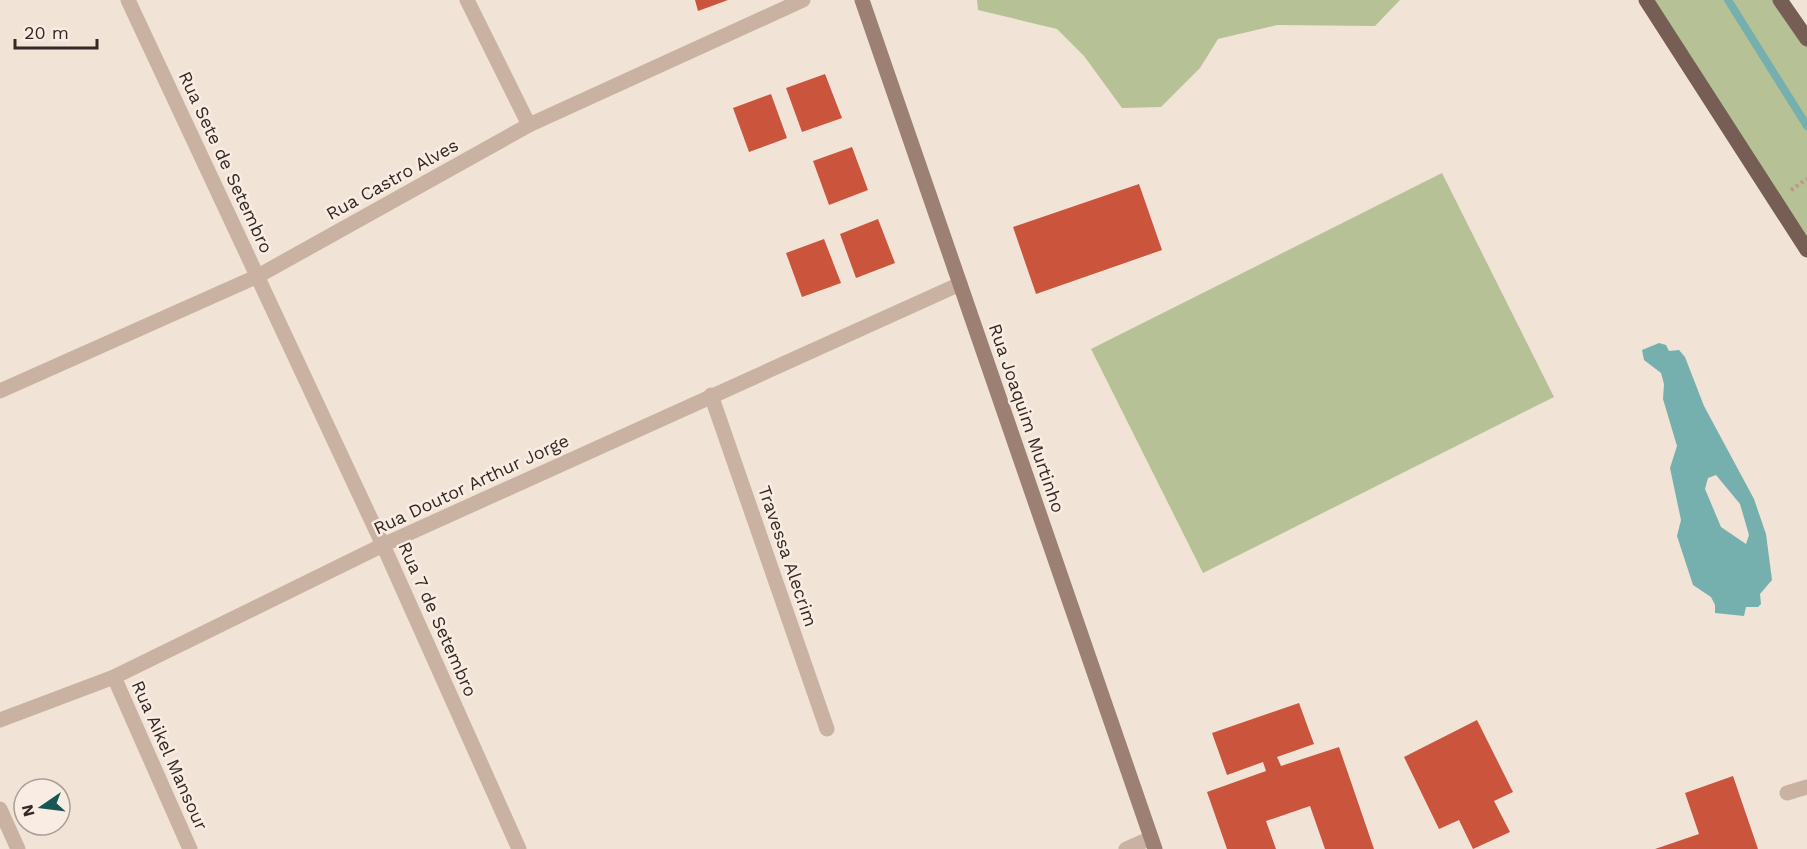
<svg xmlns="http://www.w3.org/2000/svg" width="1807" height="849" viewBox="0 0 1807 849" font-family="'Work Sans',sans-serif">
	<style>
		.green { fill: #b6c196 }
		.water { fill: #75b0ae; fill-rule: evenodd }
		.lines { fill: none; stroke-linecap: round; stroke-linejoin: round }
		.stream { stroke: #75b0ae; stroke-width: 8 }
		.building { fill: #cb543c }
		.path { stroke: #b69b8d; stroke-width: 4; stroke-dasharray: 3 3; stroke-linecap: butt }
		.street { stroke: #cab2a3; stroke-width: 15 }
		.secondary { stroke: #9d8074; stroke-width: 15 }
		.primary { stroke: #775e55; stroke-width: 15 }
		.labels { text-anchor: middle; dominant-baseline: central; stroke-width: 5; stroke-linejoin: round; paint-order: stroke }
		.street-label { font-size: 18px; fill: #342925; stroke: #f9ede3 }
	</style>
	<rect width="100%" height="100%" fill="#f2e3d7"/>
	<g class="green">
		<path d="M 977,0 L 1400,0 L 1375,26 L 1277,25 L 1218,39 L 1200,68 L 1161,107 L 1122,108 L 1084,56 L 1057,29 L 978,10 Z"/>
		<path d="M 1646,0 L 1780,0 L 1807,39 L 1807,250 Z"/>
		<path d="M 1442,173 L 1554,397 L 1203,573 L 1091,349 Z"/>
	</g>
	<path class="water" d="M 1659,343 L 1666,345 L 1669,351 L 1679,350 L 1685,357 L 1704,406 L 1754,499 L 1766,534 L 1772,580 L 1760,594 L 1761,604 L 1758,607 L 1746,607 L 1744,616 L 1715,613 L 1715,605 L 1711,597 L 1693,585 L 1677,536 L 1681,520 L 1670,468 L 1677,446 L 1663,399 L 1664,384 L 1661,373 L 1644,360 L 1642,350 ZM 1716,475 L 1740,504 L 1749,535 L 1746,544 L 1721,527 L 1705,489 L 1708,478 Z"/>
	<g class="lines">
		<path class="stream" d="M 1728,0 L 1807,126"/>
	</g>
	<g class="building">
		<path d="M 695,0 L 728,0 L 698,11 Z"/>
		<path d="M 825,74 L 842,118 L 802,132 L 786,88 Z"/>
		<path d="M 771,94 L 787,138 L 749,152 L 733,108 Z"/>
		<path d="M 852,147 L 868,190 L 829,205 L 813,161 Z"/>
		<path d="M 1139,184 L 1162,250 L 1036,294 L 1013,227 Z"/>
		<path d="M 878,219 L 895,263 L 856,278 L 840,234 Z"/>
		<path d="M 824,239 L 841,283 L 802,297 L 786,253 Z"/>
		<path d="M 1299,703 L 1314,744 L 1277,757 L 1281,766 L 1339,747 L 1374,849 L 1325,849 L 1310,806 L 1266,821 L 1276,849 L 1227,849 L 1207,792 L 1266,771 L 1263,762 L 1227,775 L 1212,733 Z"/>
		<path d="M 1477,720 L 1513,792 L 1494,801 L 1510,832 L 1473,849 L 1459,820 L 1439,829 L 1404,757 Z"/>
		<path d="M 1733,776 L 1758,849 L 1655,849 L 1699,834 L 1685,793 Z"/>
	</g>
	<g class="lines">
		<path class="path" d="M 1791,190 L 1807,179"/>
		<g class="street">
			<path d="M 128,0 L 383,545 L 519,849"/>
			<path d="M 467,0 L 529,125"/>
			<path d="M 0,391 L 258,276 L 529,125 L 803,0"/>
			<path d="M 711,395 L 827,729"/>
			<path d="M 114,677 L 190,849"/>
			<path d="M 0,720 L 114,677 L 383,545 L 960,284"/>
			<path d="M 1787,793 L 1807,787"/>
			<path d="M 0,809 L 18,849"/>
			<path d="M 1126,849 L 1151,838"/>
		</g>
		<path class="secondary" d="M 862,0 L 1155,849"/>
		<g class="primary">
			<path d="M 1646,0 L 1807,250"/>
			<path d="M 1780,0 L 1807,39"/>
		</g>
	</g>
	<g class="labels">
		<g class="street-label">
			<text transform="translate(226 162) rotate(65)">Rua Sete de Setembro</text>
			<text transform="translate(392 179) rotate(-29)">Rua Castro Alves</text>
			<text transform="translate(1027 418) rotate(71)">Rua Joaquim Murtinho</text>
			<text transform="translate(471 484) rotate(-25)">Rua Doutor Arthur Jorge</text>
			<text transform="translate(788 556) rotate(71)">Travessa Alecrim</text>
			<text transform="translate(438 619) rotate(66)">Rua 7 de Setembro</text>
			<text transform="translate(170 755) rotate(66)">Rua Aikel Mansour</text>
		</g>
	</g>
	<g transform="translate(42 807) rotate(256)"><circle r="28" fill="#f9ede3" stroke="#aa9f97" stroke-width="1.5"/>
	<path d="M0-4.5L10 22L0 15L-10 22Z" fill="#195756"/>
	<text y="-9" font-size="16" font-weight="bold" text-anchor="middle" fill="#342925">N</text>
	</g>
	<path d="M15 39v9h82v-9" fill="none" stroke="#342925" stroke-width="3"/>
	<text x="24" y="39" font-size="18" fill="#342925" stroke="#f9ede3" stroke-width="4.5" paint-order="stroke">20 m</text>
</svg>
